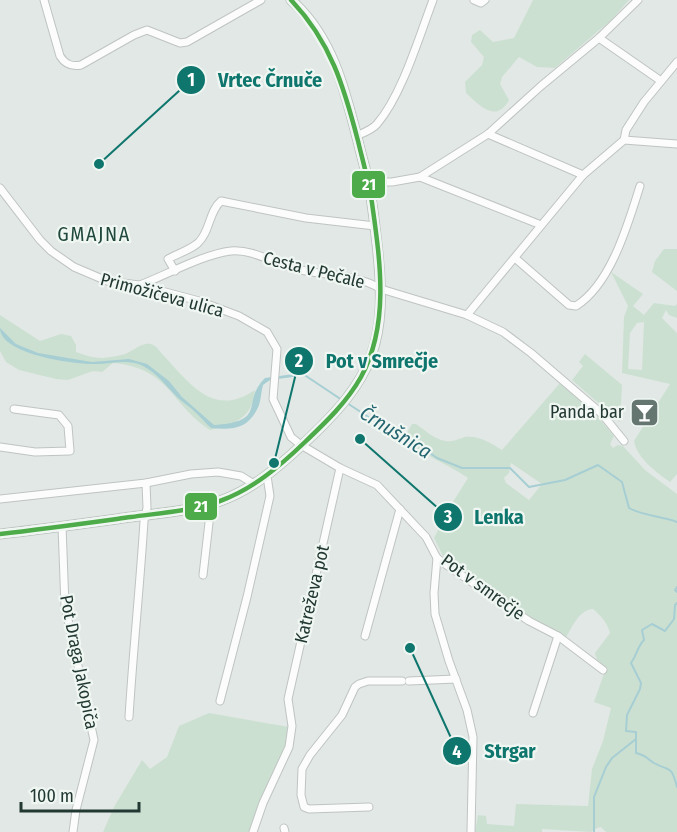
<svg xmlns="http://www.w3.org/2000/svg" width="677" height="832" viewBox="0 0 677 832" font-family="'Fira Sans Condensed',sans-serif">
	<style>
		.green { fill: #cce0d2; fill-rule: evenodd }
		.water { fill: #a6ced3 }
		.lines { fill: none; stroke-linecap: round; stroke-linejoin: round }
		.stream { stroke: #a6ced3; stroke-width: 2 }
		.street-casing { stroke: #bfc4c2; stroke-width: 9 }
		.secondary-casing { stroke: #bec5c2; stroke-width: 11 }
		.street { stroke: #fbfcfb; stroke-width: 7 }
		.secondary { stroke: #fbfcfb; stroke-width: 9 }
		.bus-1-casing { stroke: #f0f7f3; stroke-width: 9 }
		.bus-1 { stroke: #4dab4a; stroke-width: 4.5 }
		.labels { text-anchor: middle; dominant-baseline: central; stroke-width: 4.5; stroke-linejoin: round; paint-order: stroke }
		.street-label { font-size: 18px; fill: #223832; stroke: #f0f7f3 }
		.poi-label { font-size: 18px; fill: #223832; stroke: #f0f7f3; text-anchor: end }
		.neighbourhood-label { font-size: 20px; letter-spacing: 1.5px; fill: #20483d; stroke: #f0f7f3 }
		.water-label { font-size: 20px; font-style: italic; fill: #22646f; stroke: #f0f7f3 }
		.leader { fill: none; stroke: #0f766e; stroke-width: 2 }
		.callout-dot { fill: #0f766e; stroke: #f0f7f3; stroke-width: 2 }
		.mark-label { font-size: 18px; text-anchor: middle; font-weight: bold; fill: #fff }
		.callout-label { font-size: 20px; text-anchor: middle; font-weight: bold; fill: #0f766e; stroke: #f0f7f3; stroke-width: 4.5; stroke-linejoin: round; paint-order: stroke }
		.line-badge { stroke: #f0f7f3; stroke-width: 2 }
		.badge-label { font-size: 16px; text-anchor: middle; font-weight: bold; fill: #fff }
	</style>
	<rect width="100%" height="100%" fill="#e2e8e5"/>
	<g class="green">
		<path d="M 533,0 L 629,0 L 611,20 L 555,68 L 537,67 L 519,57 L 502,77 L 500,84 L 509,100 C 496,124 479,105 466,93 L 465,82 L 482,65 L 484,57 L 471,42 L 472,35 L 480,30 L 493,42 L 514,38 Z"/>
		<path d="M 664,249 L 677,249 L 677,291 L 652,272 L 655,261 Z"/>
		<path d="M 611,272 L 643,294 L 633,306 L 644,315 L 654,303 L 675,306 L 677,304 L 677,318 L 669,315 L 666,310 L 662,318 L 677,333 L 677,474 L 670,482 C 656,472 637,458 634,441 L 670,384 L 622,373 L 624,317 L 628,306 ZM 644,322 L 642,370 L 628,369 L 630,333 L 637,323 Z"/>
		<path d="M 0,315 L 40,341 L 61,334 L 71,336 L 76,345 L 76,352 C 84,355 94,358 103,358 C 110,357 119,356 125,354 C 134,351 145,339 155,346 C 158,348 161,353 164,356 C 191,385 214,418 255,390 C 253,417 235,425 210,430 C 170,404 170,368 113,363 L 102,372 L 93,371 L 68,380 L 56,379 L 19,370 L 6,362 L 0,351 Z"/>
		<path d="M 585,354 L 622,385 L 620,422 L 572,380 L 583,366 L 579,362 Z"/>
		<path d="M 560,383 L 593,411 L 614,436 L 610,444 L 613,448 L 618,445 L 623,446 L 645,470 L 677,494 L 677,832 L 606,832 L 601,827 L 597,828 L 591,832 L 542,829 L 542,832 L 475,832 L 478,815 L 486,816 L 487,824 L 514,826 L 516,804 L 588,806 L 592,769 L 603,741 L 611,708 L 594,702 L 606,668 L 597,660 L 595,653 L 610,633 C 607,622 601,616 593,609 C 579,610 573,626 566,637 L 532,618 L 444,558 L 434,538 L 451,505 L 468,478 C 449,465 427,457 408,442 L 407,433 L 412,424 L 416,424 C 425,430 435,440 446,441 C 454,442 458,439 465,437 C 478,435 491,443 502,450 ZM 511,463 L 542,484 L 529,500 L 506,483 L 504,478 L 509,473 Z"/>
		<path d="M 209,713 L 289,727 L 286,752 L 251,832 L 103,832 L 114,807 L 142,760 L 150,769 L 167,757 L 179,726 Z"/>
	</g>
	<path class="water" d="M 0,328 L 16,344 L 38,353 L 92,362 L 129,359 L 147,364 L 169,381 L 182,397 L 214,425 C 269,421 240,403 265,378 L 301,373 L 300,376 L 270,380 L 263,385 C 261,392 261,399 259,405 C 249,429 234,430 211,428 C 205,423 201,417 195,412 C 189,406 182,402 177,397 C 166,386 157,373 143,366 C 127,358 109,365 93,364 C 72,364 0,354 0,328 Z"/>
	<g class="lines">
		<g class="stream">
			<path d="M 299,374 L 303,374 L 342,400"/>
			<path d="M 347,403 L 376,422 L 406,436 L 437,458 L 462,468 L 510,468 L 529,487 L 565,480 L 598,465 L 622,482 L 629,508 C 643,516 661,516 677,522"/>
			<path d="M 677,587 L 675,590 L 677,592"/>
			<path d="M 677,603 L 675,605 L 674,619 L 665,631 L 652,624 L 642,630 L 644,640 C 637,647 637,655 631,663 L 641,683 L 640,689 L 627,715 L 626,731 L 636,732 L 636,753 C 648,756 645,758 654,763 C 670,772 671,764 677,787"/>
			<path d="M 594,832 L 594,797 L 606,767 L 612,758 L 636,739"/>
		</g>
		<defs>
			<g id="street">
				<path d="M 44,0 L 60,56 C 65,64 71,67 81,65 L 134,35 L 147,30 L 180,43 L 187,42 L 261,0"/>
				<path d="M 474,0 L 481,3 L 485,0"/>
				<path d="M 599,38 L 661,81"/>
				<path d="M 488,134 L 583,175"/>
				<path d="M 356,136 C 363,133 372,130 377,124 C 402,95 419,37 433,0"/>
				<path d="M 624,140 L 677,144"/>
				<path d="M 420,177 L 541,225"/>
				<path d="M 369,182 L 392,182 L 420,177 L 488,134 L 541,86 L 599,38 L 638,0"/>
				<path d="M 0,188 L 40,240 L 51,251 L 74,267 L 107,281 L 139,285 L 199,301 L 239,316 L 267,332 L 277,349 L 273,399 L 291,437 L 301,445 L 340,468 L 377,485 L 426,537 L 437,558 L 445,564 L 529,621 L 558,636 L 603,670"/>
				<path d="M 515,258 L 569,305 L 576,306 C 611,284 628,224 640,186"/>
				<path d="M 175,271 L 168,259 C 177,254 190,250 198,243 C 210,232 209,211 221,201 L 306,218 L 375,226"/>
				<path d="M 140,285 C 166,275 204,254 231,251 C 255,249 278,266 301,270 C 329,276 357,274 381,289 L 467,315 L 503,332 L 531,353 L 602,414 L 624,441"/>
				<path d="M 467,315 L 583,175 L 624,140 L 626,130 L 644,102 L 677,62"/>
				<path d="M 0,447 L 35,452 L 70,451 L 68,426 L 59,415 L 14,409"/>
				<path d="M 0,499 L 146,483 L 191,474 L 218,472 L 241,476 L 254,484"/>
				<path d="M 62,526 L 65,606 L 94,740 L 76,810 L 73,832"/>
				<path d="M 437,558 L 434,593 L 435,614 L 449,661 L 467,710 L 473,737 L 471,832"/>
				<path d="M 203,575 L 210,514 L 209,504"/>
				<path d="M 365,636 L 400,509"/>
				<path d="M 409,681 L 456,679"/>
				<path d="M 220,701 L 247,597 L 270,496 L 267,476"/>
				<path d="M 533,713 L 558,636"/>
				<path d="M 129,717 C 133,651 140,586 144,521 L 147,508 L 146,483"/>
				<path d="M 369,807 L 309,809 L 304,807 L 301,795 L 302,769 L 310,755 L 342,715 L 355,687 L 359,684 L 368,681 L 402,681"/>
				<path d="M 284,828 L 285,832"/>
				<path d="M 253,832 L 263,803 L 289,747 L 292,726 L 288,699 L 340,468"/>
			</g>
			<path id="secondary" d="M 0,534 C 44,529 87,523 131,517 C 161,513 192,511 220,501 C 253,489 277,468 302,445 C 375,378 388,342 377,244 C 374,220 372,195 366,172 C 349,111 340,43 291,0"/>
		</defs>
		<use href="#street" class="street-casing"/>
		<use href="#secondary" class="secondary-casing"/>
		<use href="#street" class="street"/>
		<use href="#secondary" class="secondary"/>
		<defs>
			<path id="bus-1" d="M 0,534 C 44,529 87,523 131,517 C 160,513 191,511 220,501 C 253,489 280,466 305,442 C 326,422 347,402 361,377 C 390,324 380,260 372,203 C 369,182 363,162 358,141 C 344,87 331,42 291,0"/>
		</defs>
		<use href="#bus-1" class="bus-1-casing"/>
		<use href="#bus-1" class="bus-1"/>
	</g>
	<defs>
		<symbol id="bar-square" viewBox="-11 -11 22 22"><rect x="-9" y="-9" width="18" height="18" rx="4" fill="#657671" stroke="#f0f7f3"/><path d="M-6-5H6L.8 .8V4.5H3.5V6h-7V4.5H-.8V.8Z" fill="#fff"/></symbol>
	</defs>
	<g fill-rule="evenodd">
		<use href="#bar-square" x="628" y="396" width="33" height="33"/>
	</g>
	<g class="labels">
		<g class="street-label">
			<text transform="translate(314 270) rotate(14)">Cesta v Pečale</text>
			<text transform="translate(162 295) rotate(15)">Primožičeva ulica</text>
			<text transform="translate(483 587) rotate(36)">Pot v smrečje</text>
			<text transform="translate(312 594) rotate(-77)">Katreževa pot</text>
			<text transform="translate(79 662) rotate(79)">Pot Draga Jakopiča</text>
		</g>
		<g class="poi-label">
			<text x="624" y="412">Panda bar</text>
		</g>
		<g class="neighbourhood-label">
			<text x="94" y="234">GMAJNA</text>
		</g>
		<g class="water-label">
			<text transform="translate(396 432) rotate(32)">Črnušnica</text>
		</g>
	</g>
	<path class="leader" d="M99 164L191 80M274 463L299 361M360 439L448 517M410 648L457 751"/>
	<g class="callout-dot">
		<circle cx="99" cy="164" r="6"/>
		<circle cx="274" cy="463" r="6"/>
		<circle cx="360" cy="439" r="6"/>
		<circle cx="410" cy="648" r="6"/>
		<circle cx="191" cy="80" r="15"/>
		<circle cx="299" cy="361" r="15"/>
		<circle cx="448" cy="517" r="15"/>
		<circle cx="457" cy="751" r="15"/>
	</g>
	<g class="mark-label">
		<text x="191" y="86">1</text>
		<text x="299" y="367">2</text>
		<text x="448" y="523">3</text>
		<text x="457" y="758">4</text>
	</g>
	<g class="callout-label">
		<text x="270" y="87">Vrtec Črnuče</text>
		<text x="382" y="368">Pot v Smrečje</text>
		<text x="499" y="524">Lenka</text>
		<text x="510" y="758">Strgar</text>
	</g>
	<g class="line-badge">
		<rect x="351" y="170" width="35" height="29" rx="6" fill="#4dab4a"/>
		<rect x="184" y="492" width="34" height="29" rx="6" fill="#4dab4a"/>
	</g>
	<g class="badge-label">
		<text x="369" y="190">21</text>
		<text x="201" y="512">21</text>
	</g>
	<path d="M21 802v9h118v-9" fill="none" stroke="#223832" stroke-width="3"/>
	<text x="30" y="802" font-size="18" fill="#223832" stroke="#f0f7f3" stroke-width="4.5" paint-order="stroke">100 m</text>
</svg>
